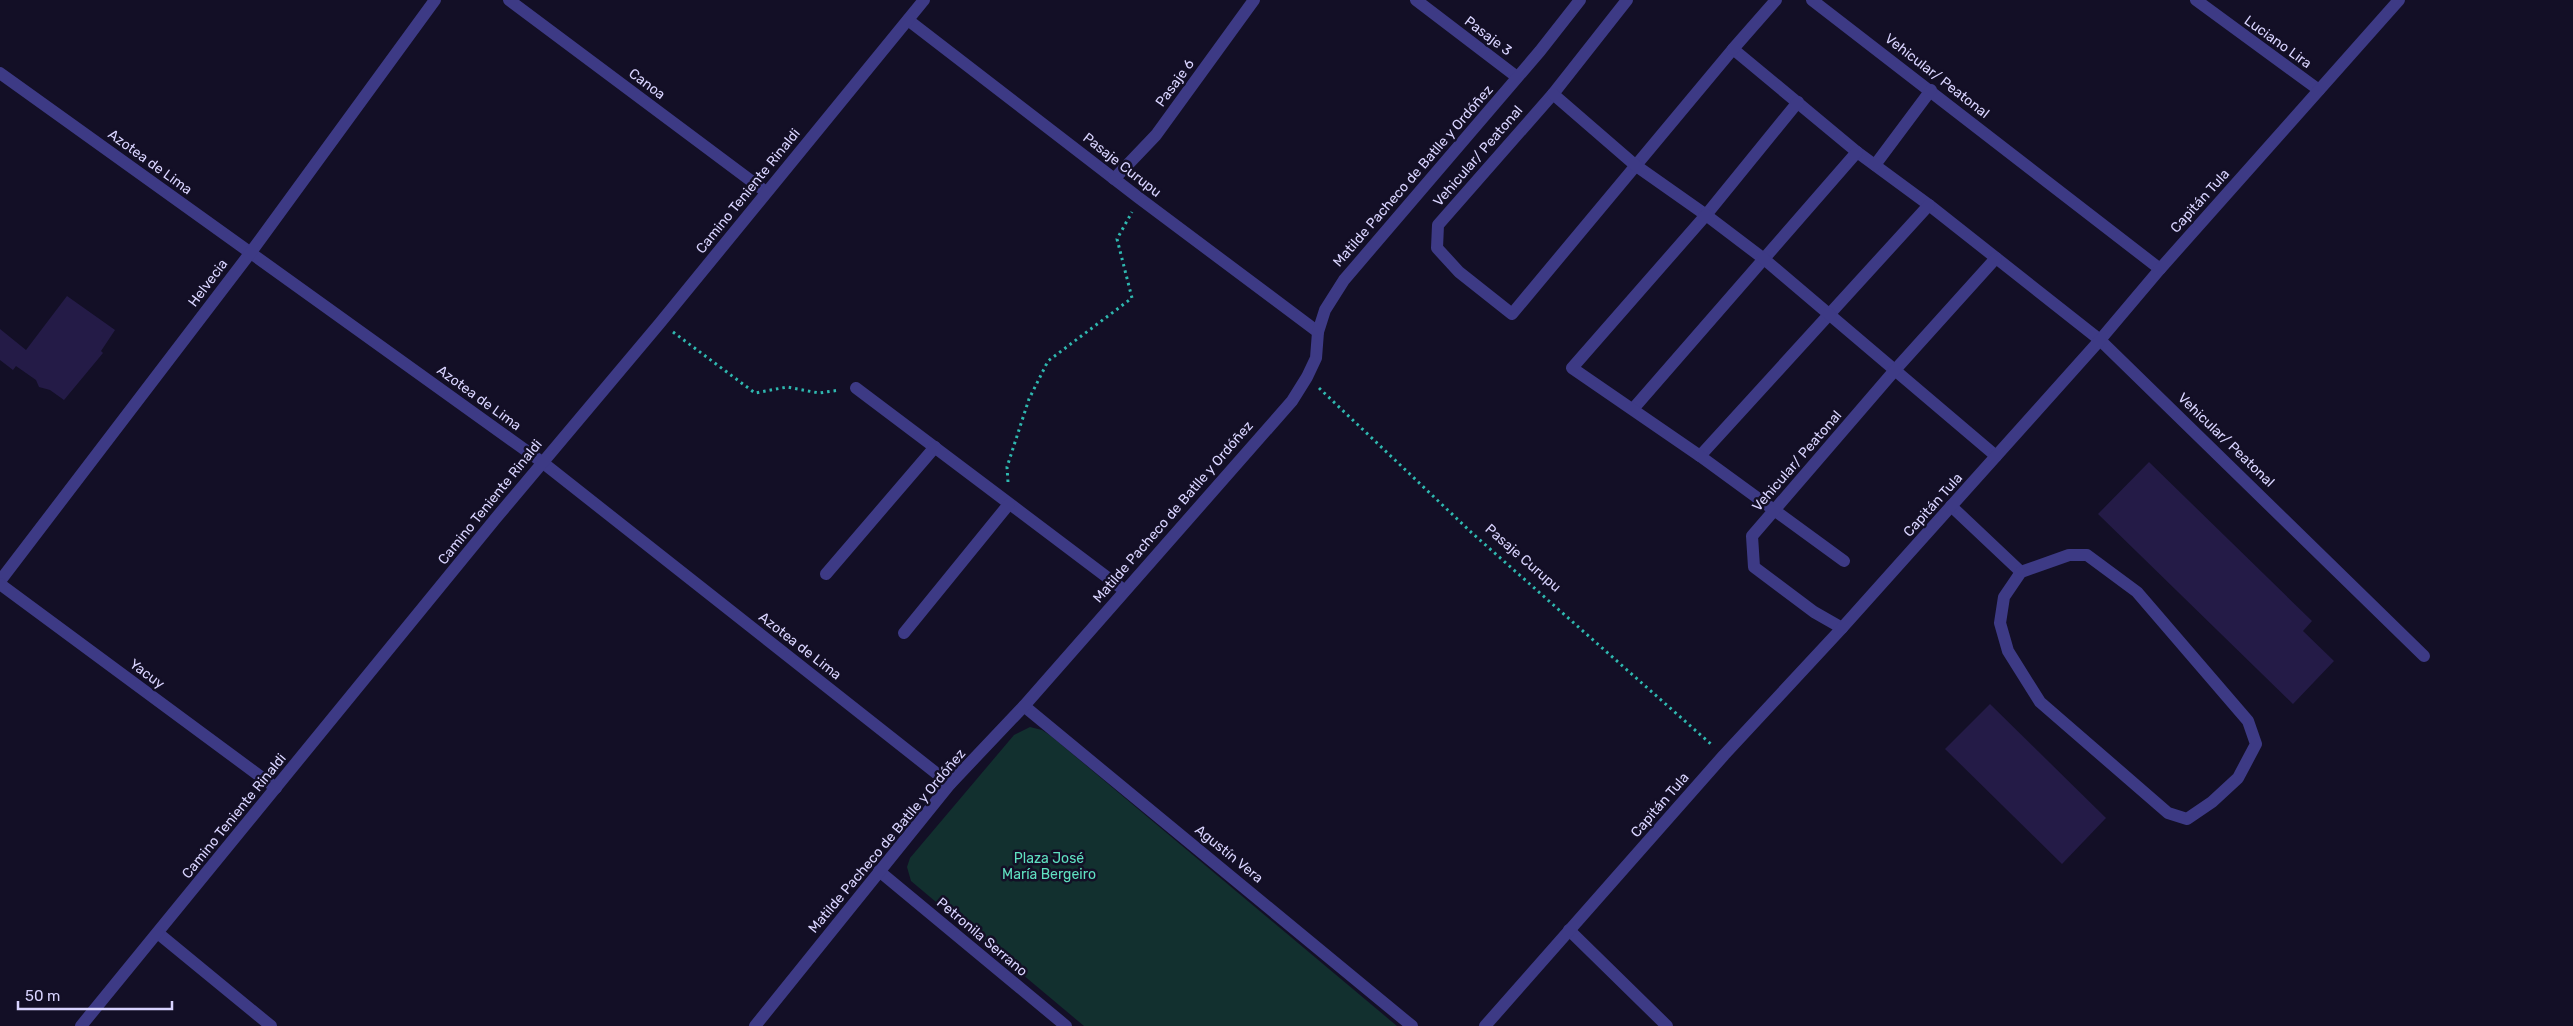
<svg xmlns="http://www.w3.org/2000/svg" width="2573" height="1026" viewBox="0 0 2573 1026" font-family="Rubik,sans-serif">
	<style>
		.green { fill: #12302f }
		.building { fill: #241b47 }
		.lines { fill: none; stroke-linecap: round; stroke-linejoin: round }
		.path { stroke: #2fb8b0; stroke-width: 3; stroke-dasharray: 2.5 4; stroke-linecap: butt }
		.minor { stroke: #3d3a85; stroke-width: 12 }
		.labels { text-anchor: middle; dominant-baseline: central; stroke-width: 5; stroke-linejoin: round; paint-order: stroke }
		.street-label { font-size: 14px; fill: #d9d4ff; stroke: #130f26 }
		.park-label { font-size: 14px; fill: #5fe0c0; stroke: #130f26 }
	</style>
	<rect width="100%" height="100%" fill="#130f26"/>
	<path class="green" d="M 1030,727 L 1042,730 L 1051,736 L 1397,1026 L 1084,1026 L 911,881 L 907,867 L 910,858 L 1014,735 Z"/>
	<g class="building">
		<path d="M 67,296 L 115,330 L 101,351 L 103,353 L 64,400 L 50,390 L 39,387 L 36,380 L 16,366 L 13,370 L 0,360 L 0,329 L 26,350 Z"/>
		<path d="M 2149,462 L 2312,621 L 2303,631 L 2334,661 L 2293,704 L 2098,514 Z"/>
		<path d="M 1990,704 L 2106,818 L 2062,864 L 1945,749 Z"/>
	</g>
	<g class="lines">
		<g class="path">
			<path d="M 673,332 L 755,393 L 787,387 L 819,393 L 840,390"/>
			<path d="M 1319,388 L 1472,533 L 1712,745"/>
			<path d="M 1008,482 L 1007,467 L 1029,399 L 1048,361 L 1132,298 L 1117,239 L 1132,212"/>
		</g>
		<g class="minor">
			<path d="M 509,0 L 766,192"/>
			<path d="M 1416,0 L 1517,77"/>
			<path d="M 1627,0 L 1553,94 L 1438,225 L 1437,248 L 1459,272 L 1512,314 L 1733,49 L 1857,152 L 1929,205 L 2100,340 L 2424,656"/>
			<path d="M 1812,0 L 2160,269"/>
			<path d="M 2196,0 L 2319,90"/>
			<path d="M 908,20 L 1139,198 L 1318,332"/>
			<path d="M 1733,49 L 1776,0"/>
			<path d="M 0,73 L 542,462 L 950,784"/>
			<path d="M 1553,94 L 1635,165 L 1706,215 L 1798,102"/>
			<path d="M 1875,165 L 1931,90"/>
			<path d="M 1114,179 L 1156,135 L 1254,0"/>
			<path d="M 856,388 L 1124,590"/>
			<path d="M 1633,409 L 1857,152"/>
			<path d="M 1700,456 L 1929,205"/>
			<path d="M 1951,506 L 2021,572"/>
			<path d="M 2069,555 L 2087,555 L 2137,592 L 2248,721 L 2256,744 L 2238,778 L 2212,802 L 2187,819 L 2168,813 L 2040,702 L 2008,651 L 2000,623 L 2004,597 L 2021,572 Z"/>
			<path d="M 1844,561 L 1700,456 L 1572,368 L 1706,215 L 1764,259 L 1996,456"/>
			<path d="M 826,574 L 935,447"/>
			<path d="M 0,581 L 251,252 L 435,0"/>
			<path d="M 0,584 L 276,788"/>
			<path d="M 1842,628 L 1814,612 L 1754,567 L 1752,536 L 1895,370 L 1996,258"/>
			<path d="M 904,633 L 1009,504"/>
			<path d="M 1024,706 L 1412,1026"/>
			<path d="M 879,871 L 1066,1026"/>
			<path d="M 1569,930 L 1667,1026"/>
			<path d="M 159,934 L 271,1026"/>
			<path d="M 81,1026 L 496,518 L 660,323 L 924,0"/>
			<path d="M 755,1026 L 950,784 L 1024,706 L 1292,401 L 1307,377 L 1316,358 L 1318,332 L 1325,310 L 1344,280 L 1540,51 L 1580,0"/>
			<path d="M 1485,1026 L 1724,755 L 1842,628 L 2100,340 L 2160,269 L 2399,0"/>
		</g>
	</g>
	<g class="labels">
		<g class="street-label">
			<text transform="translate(1488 36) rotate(37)">Pasaje 3</text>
			<text transform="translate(2278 42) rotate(36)">Luciano Lira</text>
			<text transform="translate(1937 76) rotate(38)">Vehicular/ Peatonal</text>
			<text transform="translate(1175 83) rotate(-54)">Pasaje 6</text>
			<text transform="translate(647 84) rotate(37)">Canoa</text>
			<text transform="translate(1478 156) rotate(-49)">Vehicular/ Peatonal</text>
			<text transform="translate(150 162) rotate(36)">Azotea de Lima</text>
			<text transform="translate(1122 165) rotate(38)">Pasaje Curupu</text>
			<text transform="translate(1413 176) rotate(-49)">Matilde Pacheco de Batlle y Ordóñez</text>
			<text transform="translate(748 191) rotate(-51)">Camino Teniente Rinaldi</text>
			<text transform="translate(2200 201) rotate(-48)">Capitán Tula</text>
			<text transform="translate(208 283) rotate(-53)">Helvecia</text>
			<text transform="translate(479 398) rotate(36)">Azotea de Lima</text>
			<text transform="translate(2226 440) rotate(44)">Vehicular/ Peatonal</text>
			<text transform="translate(1797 461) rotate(-49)">Vehicular/ Peatonal</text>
			<text transform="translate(490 502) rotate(-51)">Camino Teniente Rinaldi</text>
			<text transform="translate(1933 505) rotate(-48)">Capitán Tula</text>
			<text transform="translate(1173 512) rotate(-49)">Matilde Pacheco de Batlle y Ordóñez</text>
			<text transform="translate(1523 558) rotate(41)">Pasaje Curupu</text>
			<text transform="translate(800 646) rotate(38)">Azotea de Lima</text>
			<text transform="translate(147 674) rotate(36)">Yacuy</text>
			<text transform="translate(1660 805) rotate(-49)">Capitán Tula</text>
			<text transform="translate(234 816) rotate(-51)">Camino Teniente Rinaldi</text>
			<text transform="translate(887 841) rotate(-50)">Matilde Pacheco de Batlle y Ordóñez</text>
			<text transform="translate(1229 854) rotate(39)">Agustín Vera</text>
			<text transform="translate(982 937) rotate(40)">Petronila Serrano</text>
		</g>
		<g class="park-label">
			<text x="1049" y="858">Plaza José<tspan x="1049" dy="16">María Bergeiro</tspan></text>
		</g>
	</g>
	<path d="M18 1001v8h154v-8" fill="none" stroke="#d9d4ff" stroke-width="2.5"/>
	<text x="25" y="1001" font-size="15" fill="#d9d4ff" stroke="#130f26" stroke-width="4" paint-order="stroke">50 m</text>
</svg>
